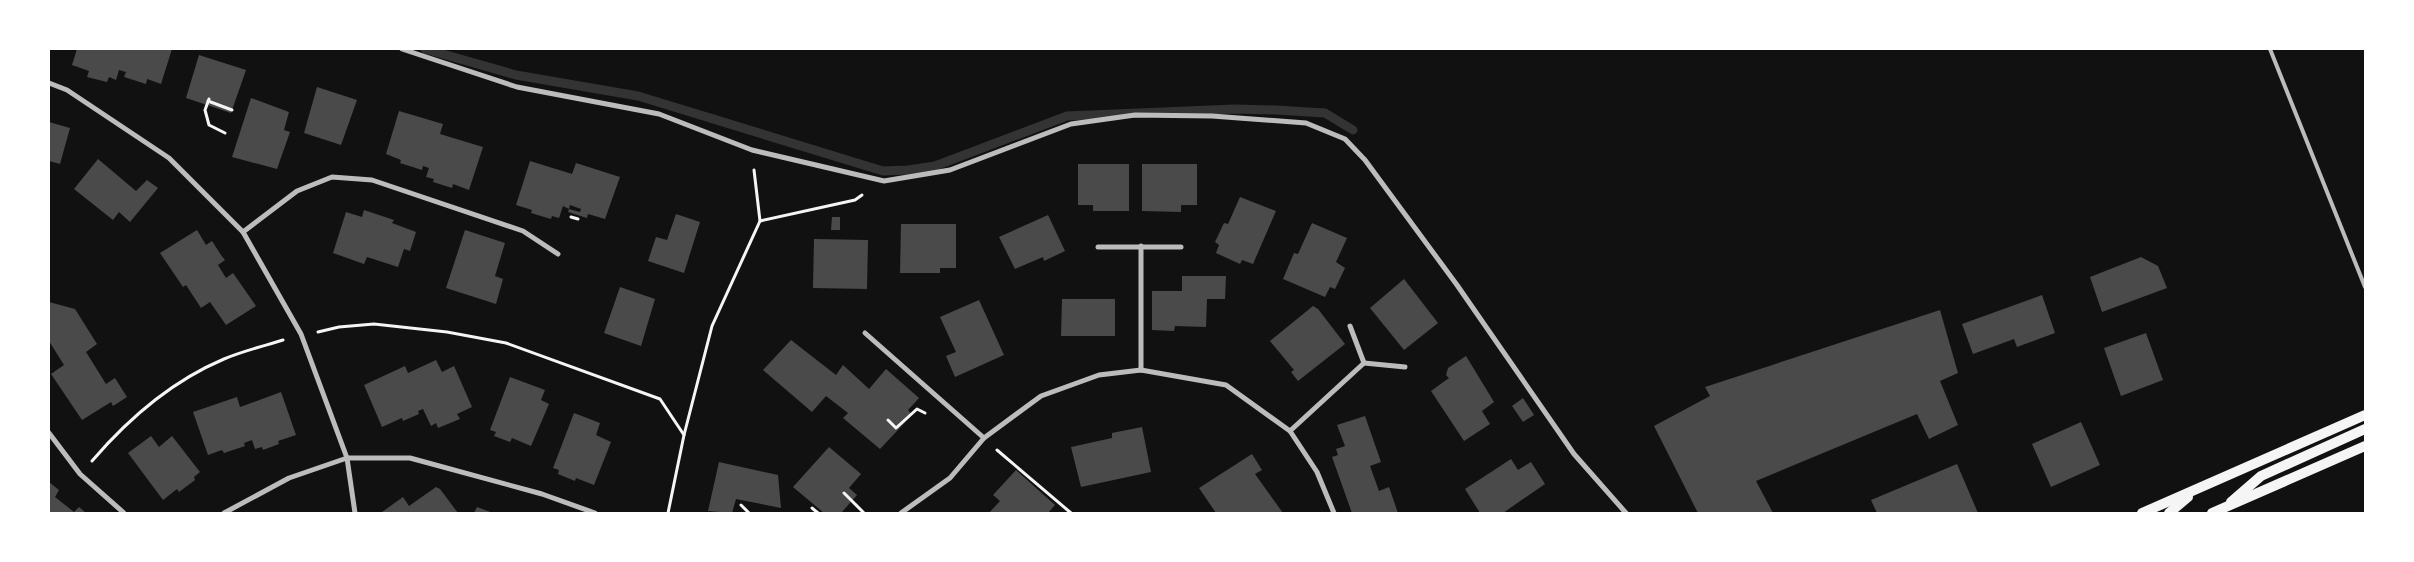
<svg xmlns="http://www.w3.org/2000/svg" width="2414" height="562" viewBox="0 0 2414 562" font-family="'Asap Condensed',sans-serif">
	<style>
		.lines { fill: none; stroke-linecap: round; stroke-linejoin: round }
		.stream { stroke: #333; stroke-width: 9 }
		.building { fill: #4a4a4a }
		.path { stroke: #f5f5f5; stroke-width: 3 }
		.service { stroke: #bcbcbc; stroke-width: 4 }
		.minor { stroke: #bcbcbc; stroke-width: 5 }
		.secondary { stroke: #f5f5f5; stroke-width: 10 }
	</style>
	<rect width="100%" height="100%" fill="#111"/>
	<g class="lines">
		<path class="stream" d="M 425,49 L 516,75 L 638,96 L 883,171 L 908,170 L 935,166 L 1067,116 L 1234,109 L 1276,110 L 1325,113 L 1353,130"/>
	</g>
	<g class="building">
		<path d="M 77,49 L 172,49 L 161,84 L 147,79 L 146,84 L 124,77 L 126,72 L 119,70 L 116,80 L 109,77 L 107,82 L 87,77 L 89,71 L 72,65 Z"/>
		<path d="M 199,55 L 246,70 L 231,113 L 186,98 Z"/>
		<path d="M 317,87 L 357,100 L 341,145 L 304,133 Z"/>
		<path d="M 251,98 L 289,112 L 284,130 L 290,132 L 277,169 L 232,157 Z"/>
		<path d="M 399,111 L 443,124 L 440,134 L 483,147 L 469,190 L 453,184 L 452,188 L 433,182 L 434,179 L 426,177 L 429,168 L 423,166 L 422,170 L 400,163 L 401,160 L 386,154 Z"/>
		<path d="M 49,122 L 70,128 L 60,164 L 49,161 Z"/>
		<path d="M 98,159 L 136,191 L 147,180 L 158,188 L 130,222 L 119,212 L 113,220 L 74,189 Z"/>
		<path d="M 530,161 L 572,174 L 576,163 L 620,177 L 605,219 L 588,214 L 587,218 L 568,212 L 569,209 L 580,212 L 581,209 L 570,205 L 569,209 L 563,206 L 559,218 L 552,216 L 551,219 L 531,213 L 532,210 L 516,205 Z"/>
		<path d="M 1078,164 L 1129,164 L 1129,211 L 1093,211 L 1093,205 L 1078,205 Z"/>
		<path d="M 1142,164 L 1197,164 L 1197,205 L 1181,205 L 1181,212 L 1142,211 Z"/>
		<path d="M 1240,197 L 1276,211 L 1253,264 L 1242,260 L 1240,264 L 1216,253 L 1219,245 L 1215,242 L 1224,223 L 1228,224 Z"/>
		<path d="M 364,210 L 394,220 L 392,223 L 416,232 L 410,251 L 404,249 L 398,267 L 367,257 L 364,264 L 333,253 L 346,212 L 362,217 Z"/>
		<path d="M 676,214 L 700,222 L 684,273 L 648,261 L 656,237 L 667,240 Z"/>
		<path d="M 1048,215 L 1065,251 L 1044,261 L 1043,257 L 1015,269 L 999,237 Z"/>
		<path d="M 832,217 L 840,217 L 840,230 L 831,230 Z"/>
		<path d="M 1312,223 L 1347,238 L 1336,262 L 1345,268 L 1335,289 L 1330,287 L 1325,297 L 1283,279 L 1294,253 L 1298,254 Z"/>
		<path d="M 901,224 L 956,224 L 956,268 L 940,268 L 940,273 L 900,273 Z"/>
		<path d="M 197,230 L 206,245 L 212,241 L 221,255 L 225,260 L 218,265 L 226,278 L 233,273 L 256,306 L 226,325 L 210,302 L 201,308 L 186,285 L 183,287 L 160,253 Z"/>
		<path d="M 465,230 L 505,243 L 495,276 L 503,279 L 496,304 L 446,288 Z"/>
		<path d="M 814,239 L 868,240 L 867,289 L 813,288 Z"/>
		<path d="M 2141,257 L 2158,266 L 2167,288 L 2102,312 L 2090,277 Z"/>
		<path d="M 1182,276 L 1226,276 L 1225,299 L 1207,299 L 1206,327 L 1175,326 L 1174,331 L 1152,330 L 1152,291 L 1182,291 Z"/>
		<path d="M 1404,279 L 1438,323 L 1404,350 L 1370,308 Z"/>
		<path d="M 620,287 L 655,299 L 641,346 L 604,333 Z"/>
		<path d="M 2042,295 L 2055,333 L 2017,347 L 2014,339 L 1973,354 L 1962,324 Z"/>
		<path d="M 1062,299 L 1115,299 L 1115,336 L 1061,336 Z"/>
		<path d="M 979,300 L 1004,355 L 955,377 L 946,356 L 956,352 L 940,317 Z"/>
		<path d="M 49,302 L 75,309 L 97,344 L 86,352 L 106,384 L 115,378 L 127,397 L 113,406 L 111,402 L 82,420 L 51,374 L 64,365 L 49,341 Z"/>
		<path d="M 1313,306 L 1318,309 L 1345,344 L 1298,381 L 1291,372 L 1294,370 L 1270,341 Z"/>
		<path d="M 1940,310 L 1958,373 L 1940,381 L 1958,425 L 1929,439 L 1917,414 L 1756,481 L 1773,513 L 1698,513 L 1654,426 L 1710,396 L 1705,387 Z"/>
		<path d="M 2146,333 L 2163,380 L 2121,396 L 2104,348 Z"/>
		<path d="M 791,340 L 836,375 L 843,365 L 869,389 L 886,369 L 919,398 L 908,410 L 912,415 L 880,449 L 843,418 L 848,413 L 826,396 L 812,412 L 763,370 Z"/>
		<path d="M 1466,356 L 1494,402 L 1482,411 L 1490,424 L 1464,441 L 1431,391 L 1449,378 L 1446,375 L 1448,368 Z"/>
		<path d="M 436,360 L 442,372 L 454,366 L 472,407 L 457,414 L 460,419 L 438,428 L 436,423 L 431,426 L 423,409 L 418,411 L 419,414 L 403,421 L 402,418 L 382,427 L 364,385 L 405,366 L 408,373 Z"/>
		<path d="M 510,377 L 545,390 L 541,400 L 549,404 L 531,446 L 512,438 L 510,442 L 494,436 L 496,432 L 490,430 Z"/>
		<path d="M 281,392 L 296,435 L 278,441 L 279,444 L 263,450 L 262,447 L 255,449 L 252,440 L 244,443 L 245,446 L 224,453 L 222,450 L 208,455 L 193,412 L 237,397 L 240,407 Z"/>
		<path d="M 1523,398 L 1534,415 L 1523,422 L 1512,406 Z"/>
		<path d="M 574,413 L 600,423 L 596,435 L 611,442 L 594,485 L 576,478 L 575,481 L 558,474 L 559,470 L 553,468 Z"/>
		<path d="M 1365,416 L 1381,462 L 1370,466 L 1379,491 L 1389,487 L 1398,513 L 1352,513 L 1332,457 L 1338,455 L 1336,449 L 1345,446 L 1337,425 Z"/>
		<path d="M 2081,422 L 2100,465 L 2051,487 L 2032,444 Z"/>
		<path d="M 1142,427 L 1151,472 L 1081,487 L 1071,447 L 1112,438 L 1112,433 Z"/>
		<path d="M 151,436 L 159,447 L 172,436 L 200,472 L 194,477 L 195,480 L 179,492 L 177,489 L 163,500 L 128,453 Z"/>
		<path d="M 829,447 L 861,474 L 849,488 L 857,495 L 841,513 L 824,513 L 793,487 Z"/>
		<path d="M 1252,454 L 1262,470 L 1255,474 L 1283,513 L 1216,513 L 1199,488 Z"/>
		<path d="M 1511,459 L 1518,470 L 1531,462 L 1545,484 L 1503,513 L 1480,513 L 1465,489 Z"/>
		<path d="M 719,462 L 778,475 L 781,508 L 736,499 L 732,513 L 708,511 Z"/>
		<path d="M 1957,464 L 1978,513 L 1877,513 L 1871,500 Z"/>
		<path d="M 1016,470 L 1055,505 L 1048,513 L 989,513 L 1000,501 L 993,495 Z"/>
		<path d="M 49,482 L 59,490 L 55,497 L 74,512 L 79,507 L 86,513 L 49,513 Z"/>
		<path d="M 436,487 L 440,489 L 458,513 L 382,512 L 403,497 L 409,506 Z"/>
		<path d="M 477,507 L 493,513 L 474,513 Z"/>
	</g>
	<g class="lines">
		<g class="path">
			<path d="M 209,99 L 205,110 L 209,125 L 225,133"/>
			<path d="M 208,101 L 232,110"/>
			<path d="M 571,217 L 578,219"/>
			<path d="M 760,221 L 855,200 L 862,195"/>
			<path d="M 318,332 L 339,327 L 374,324 L 447,332 L 506,343 L 660,399 L 684,435"/>
			<path d="M 888,420 L 896,428 L 917,409 L 925,413"/>
			<path d="M 997,450 L 1071,513"/>
			<path d="M 92,461 C 128,419 172,381 224,359 C 243,351 264,346 283,340"/>
			<path d="M 844,493 L 864,513"/>
			<path d="M 741,505 L 749,513"/>
			<path d="M 812,508 L 818,513"/>
			<path d="M 668,513 L 684,435 L 712,326 L 760,221 L 754,170"/>
		</g>
		<path class="service" d="M 2270,49 L 2365,287"/>
		<g class="minor">
			<path d="M 402,49 L 517,87 L 659,114 L 752,150 L 884,181 L 950,170 L 1071,124 L 1135,115 L 1212,116 L 1306,123 L 1345,139 L 1365,160 L 1457,285 L 1574,454 L 1626,513"/>
			<path d="M 49,83 L 67,90 L 169,158 L 243,232 L 301,334 L 347,458 L 355,513"/>
			<path d="M 243,232 L 297,191 L 332,177 L 372,180 L 523,231 L 558,254"/>
			<path d="M 1141,246 L 1141,370"/>
			<path d="M 1098,247 L 1181,247"/>
			<path d="M 865,333 L 984,438"/>
			<path d="M 1364,363 L 1405,367"/>
			<path d="M 1290,431 L 1364,363 L 1350,326"/>
			<path d="M 49,433 L 80,474 L 124,513"/>
			<path d="M 224,513 L 289,478 L 347,458 L 410,458 L 542,494 L 595,513"/>
			<path d="M 901,513 L 950,478 L 984,438 L 1041,396 L 1099,375 L 1141,370 L 1226,385 L 1290,431 L 1317,472 L 1334,513"/>
		</g>
		<g class="secondary">
			<path d="M 2231,502 L 2261,476 L 2365,429"/>
			<path d="M 2142,513 L 2365,415"/>
			<path d="M 2169,513 L 2188,497"/>
			<path d="M 2212,513 L 2365,446"/>
		</g>
	</g>
	<rect width="2414" height="562" fill="none" stroke="#ffffff" stroke-width="100"/>
</svg>
